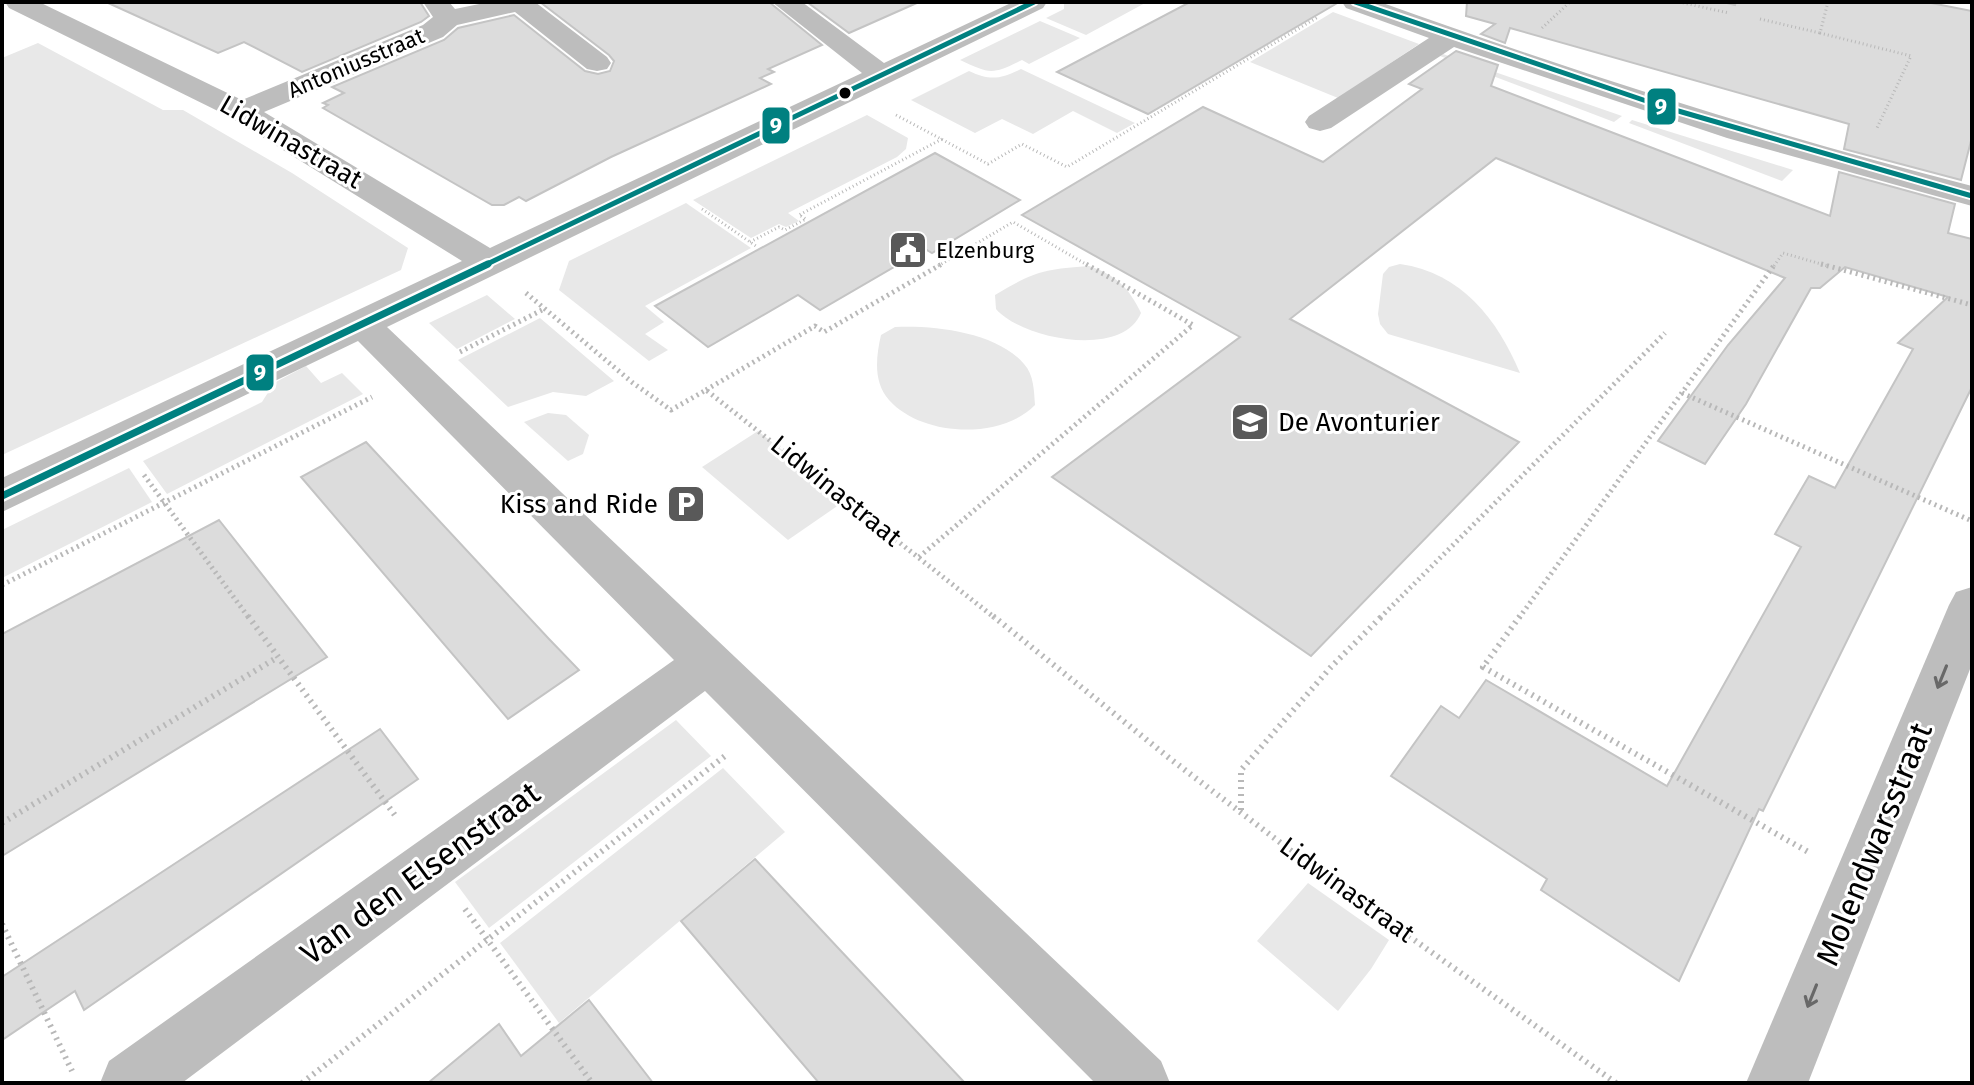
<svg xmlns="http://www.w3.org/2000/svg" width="1974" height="1085" viewBox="0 0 1974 1085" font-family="'Fira Sans',sans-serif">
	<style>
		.green { fill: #e8e8e8 }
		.building { fill: #dcdcdc; stroke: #c4c4c4; stroke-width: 2 }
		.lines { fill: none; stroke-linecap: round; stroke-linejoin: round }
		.path-far2 { stroke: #b8b8b8; stroke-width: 3; stroke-dasharray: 1 3; stroke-linecap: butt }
		.path-far1 { stroke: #b8b8b8; stroke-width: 5; stroke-dasharray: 2 4; stroke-linecap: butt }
		.path { stroke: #b8b8b8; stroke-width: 6; stroke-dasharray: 2 5; stroke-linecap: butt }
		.minor { fill: #bdbdbd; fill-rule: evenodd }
		.bus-1-far1-casing { stroke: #fff; stroke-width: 9 }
		.bus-1-casing { stroke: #fff; stroke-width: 12 }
		.bus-1-far1 { stroke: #008080; stroke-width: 5 }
		.bus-1 { stroke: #008080; stroke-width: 7 }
		.oneway { stroke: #686868 }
		.bus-dot { fill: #000; stroke: #fff; stroke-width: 3 }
		.labels { text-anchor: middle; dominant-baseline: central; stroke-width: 6; stroke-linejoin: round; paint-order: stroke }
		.far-street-label { font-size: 22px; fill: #000; stroke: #fff }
		.far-poi-label { font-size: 22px; fill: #000; stroke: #fff; text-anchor: start }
		.street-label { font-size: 26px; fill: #000; stroke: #fff }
		.poi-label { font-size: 26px; fill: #000; stroke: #fff; text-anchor: start }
		.near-street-label { font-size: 32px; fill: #000; stroke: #fff }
		.line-badge { stroke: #fff; stroke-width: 3 }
		.badge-label { font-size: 22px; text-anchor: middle; font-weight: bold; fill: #fff }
	</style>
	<rect width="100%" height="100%" fill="#fff"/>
	<g class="green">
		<path d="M 1064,2 L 1147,2 L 1086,35 L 1046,18 L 1064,9 Z"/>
		<path d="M 1333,12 L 1419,44 L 1338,98 L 1250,62 Z"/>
		<path d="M 1040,21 L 1080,38 L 1029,64 L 1022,60 C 992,75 990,74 960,60 Z"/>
		<path d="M 38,43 L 163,110 L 183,110 L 292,173 L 408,248 L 401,270 L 2,455 L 2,58 Z"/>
		<path d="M 1443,54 L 1622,116 L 1614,122 L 1440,56 Z"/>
		<path d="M 1021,69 L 1135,123 L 1117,133 L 1073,111 L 1033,134 L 1002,119 L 975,133 L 911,100 L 969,71 C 990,81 1001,79 1021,69 Z"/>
		<path d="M 867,115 L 908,138 L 906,149 L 897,157 L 788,213 L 799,221 L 786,227 L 779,224 L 751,238 L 693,200 Z"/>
		<path d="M 1632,120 L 1793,170 L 1782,181 L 1629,123 Z"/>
		<path d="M 686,203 L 751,248 L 645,306 L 664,322 L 645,334 L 668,350 L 649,361 L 559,290 L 569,261 Z"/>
		<path d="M 1400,264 C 1462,273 1497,319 1520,373 L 1388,334 L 1380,324 L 1378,314 L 1383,274 L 1389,267 Z"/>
		<path d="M 1089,266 C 1116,275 1129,288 1141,313 C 1122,359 1022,339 996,309 L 995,295 C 1033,272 1044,269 1089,266 Z"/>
		<path d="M 487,295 L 515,319 L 457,349 L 429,323 Z"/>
		<path d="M 540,318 L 614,381 L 586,396 L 553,392 L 508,407 L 458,360 Z"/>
		<path d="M 895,327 C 934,325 997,332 1024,364 C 1034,375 1034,391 1035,405 C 1001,440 922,437 889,400 C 873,382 876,357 881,335 Z"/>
		<path d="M 306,366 L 321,383 L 342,373 L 363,394 L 167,494 L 143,461 L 262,402 L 274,383 Z"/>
		<path d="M 548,413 L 566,415 L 589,435 L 583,454 L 568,461 L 524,422 Z"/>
		<path d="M 758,431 L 846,500 L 788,540 L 702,467 Z"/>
		<path d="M 129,468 L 152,502 L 2,578 L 2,530 Z"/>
		<path d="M 676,720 L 711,756 L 489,928 L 455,882 Z"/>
		<path d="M 723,768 L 785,832 L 559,1023 L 500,943 Z"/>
		<path d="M 1308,883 L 1389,940 L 1371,969 L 1338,1011 L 1257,941 Z"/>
	</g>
	<g class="building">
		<path d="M 106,2 L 420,2 L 429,16 L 421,22 L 302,72 L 244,42 L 218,53 Z"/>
		<path d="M 540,2 L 769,2 L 822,45 L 768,69 L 774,72 L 760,78 L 771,84 L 611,157 L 526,201 L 519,197 L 504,205 L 492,205 L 323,108 L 328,105 L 323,103 L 344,93 L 332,87 L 444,40 L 458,28 L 514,15 L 585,71 L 598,74 L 610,71 L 614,61 L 609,55 Z"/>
		<path d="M 807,2 L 919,2 L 849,33 Z"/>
		<path d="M 1190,2 L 1339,2 L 1148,114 L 1057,72 Z"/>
		<path d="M 1467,2 L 1723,2 L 1735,5 L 1736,2 L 1926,2 L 1972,11 L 1972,137 L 1961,180 L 1844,149 L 1849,124 L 1510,28 L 1505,43 L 1481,34 L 1495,24 L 1466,16 Z"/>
		<path d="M 1456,51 L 1498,65 L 1491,86 L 1830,216 L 1839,172 L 1955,204 L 1948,233 L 1972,239 L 1972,387 L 1763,811 L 1759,809 L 1679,981 L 1541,890 L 1547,879 L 1391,776 L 1441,706 L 1459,718 L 1486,680 L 1667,786 L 1801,547 L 1775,534 L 1809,476 L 1835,488 L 1913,349 L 1898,343 L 1948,297 L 1845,267 L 1820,288 L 1811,288 L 1746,404 L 1705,464 L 1658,441 L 1728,345 L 1785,278 L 1496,158 L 1290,319 L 1519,442 L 1311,656 L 1052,477 L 1240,337 L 1022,215 L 1203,107 L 1323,162 L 1422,89 L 1409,84 Z"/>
		<path d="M 935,153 L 1020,200 L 932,253 L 925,249 L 820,310 L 798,295 L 708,347 L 655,306 Z"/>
		<path d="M 366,442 L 549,639 L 579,670 L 508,719 L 301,477 Z"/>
		<path d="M 219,520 L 327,657 L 2,856 L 2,634 Z"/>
		<path d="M 380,729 L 418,779 L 84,1010 L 75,991 L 2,1040 L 2,977 Z"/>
		<path d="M 755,859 L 840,950 L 965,1083 L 819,1083 L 681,921 Z"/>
		<path d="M 589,1000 L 653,1083 L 428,1083 L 499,1024 L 521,1056 Z"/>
	</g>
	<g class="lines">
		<g class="path-far2">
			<path d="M 1679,2 L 1729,13"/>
			<path d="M 1828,2 L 1820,33 L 1911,56 L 1876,130"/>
			<path d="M 1760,19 L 1820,33"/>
			<path d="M 1542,28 L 1570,2"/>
			<path d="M 896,115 L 988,164 L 1022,144 L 1067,167 L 1318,17"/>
			<path d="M 702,209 L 756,246"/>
			<path d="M 750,242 L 779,227 L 785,230 L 806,219 L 799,215 L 942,139"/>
			<path d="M 938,266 L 1013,222 L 1089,266"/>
			<path d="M 1774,266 L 1783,253 L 1828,266"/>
		</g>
		<g class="path-far1">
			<path d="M 1821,264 L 1972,305"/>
			<path d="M 526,293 L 633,383 L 671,410 L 706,390 L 995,618"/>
			<path d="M 460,352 L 544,309"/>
			<path d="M 706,390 L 815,326 L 824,332 L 942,264"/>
			<path d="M 1682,393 L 1972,521"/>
			<path d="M 144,475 L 249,618"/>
			<path d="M 919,557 L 1193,325 L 1086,264"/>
			<path d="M 2,585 L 372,397"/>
			<path d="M 1380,618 L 1665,333"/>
			<path d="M 1519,618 L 1775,264"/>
		</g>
		<g class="path">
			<path d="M 248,616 L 397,818"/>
			<path d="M 993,616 L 1168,757 L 1324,876 L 1616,1083"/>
			<path d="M 1520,616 L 1483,667 L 1810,853"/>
			<path d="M 1241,810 L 1241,770 L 1331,667 L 1382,616"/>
			<path d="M 2,823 L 278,657"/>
			<path d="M 465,909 L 592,1083"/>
			<path d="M 2,924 L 72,1071"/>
			<path d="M 302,1083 L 725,756"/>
		</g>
		<g class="minor">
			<path d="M 5,2 L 39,2 L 242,100 L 423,25 L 433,17 L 423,2 L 449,2 L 455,9 L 489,2 L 535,2 L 607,57 L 611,63 L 607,69 L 597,71 L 587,69 L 515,12 L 457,25 L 443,37 L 264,112 L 490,248 L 862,73 L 772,2 L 802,2 L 884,63 L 1013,2 L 1047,2 L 1043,8 L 387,327 L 1161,1061 L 1170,1083 L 1095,1083 L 705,691 L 182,1083 L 100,1083 L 109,1061 L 674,660 L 358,341 L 2,512 L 2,478 L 462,261 L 230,117 L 9,8 Z"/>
			<path d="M 1342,2 L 1380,2 C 1575,72 1771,135 1972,186 L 1972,206 L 1727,138 L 1454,47 L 1331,128 L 1320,131 L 1309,128 L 1305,122 L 1309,116 L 1429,38 L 1346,8 Z"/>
			<path d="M 1972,587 L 1972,664 L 1808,1083 L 1746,1083 L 1949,605 L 1956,592 Z"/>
		</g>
		<defs>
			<g id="bus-1-far1">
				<path d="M 1355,2 L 1661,106 L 1972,196"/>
				<path d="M 483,266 L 1034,2"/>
			</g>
			<path id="bus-1" d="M 2,496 L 488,264"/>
		</defs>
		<use href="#bus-1-far1" class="bus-1-far1-casing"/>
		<use href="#bus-1" class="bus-1-casing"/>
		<use href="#bus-1-far1" class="bus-1-far1"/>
		<use href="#bus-1" class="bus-1"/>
	</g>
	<defs><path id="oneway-shaft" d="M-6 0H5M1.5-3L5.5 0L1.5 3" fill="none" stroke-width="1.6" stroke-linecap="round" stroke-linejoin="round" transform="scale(2)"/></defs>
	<g class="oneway">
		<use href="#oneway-shaft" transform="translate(1942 677) rotate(112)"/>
		<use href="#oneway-shaft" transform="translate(1812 996) rotate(112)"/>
	</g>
	<defs>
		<symbol id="civic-square" viewBox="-11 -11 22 22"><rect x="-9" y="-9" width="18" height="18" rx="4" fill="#595959" stroke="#fff"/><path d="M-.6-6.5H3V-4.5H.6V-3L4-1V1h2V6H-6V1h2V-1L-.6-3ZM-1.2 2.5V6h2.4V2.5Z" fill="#fff"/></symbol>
		<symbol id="school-square" viewBox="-11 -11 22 22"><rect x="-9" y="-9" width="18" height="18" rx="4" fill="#595959" stroke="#fff"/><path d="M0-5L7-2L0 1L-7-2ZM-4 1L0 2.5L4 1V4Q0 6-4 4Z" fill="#fff"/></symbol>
		<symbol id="parking-square" viewBox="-11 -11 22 22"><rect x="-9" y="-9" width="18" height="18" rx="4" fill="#595959" stroke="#fff"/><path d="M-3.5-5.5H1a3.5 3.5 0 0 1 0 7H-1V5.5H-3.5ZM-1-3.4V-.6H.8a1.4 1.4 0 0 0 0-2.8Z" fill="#fff"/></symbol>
	</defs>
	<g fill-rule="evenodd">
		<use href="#civic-square" x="886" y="228" width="44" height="44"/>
		<use href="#school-square" x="1228" y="400" width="44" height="44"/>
		<use href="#parking-square" x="664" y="482" width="44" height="44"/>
	</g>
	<circle class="bus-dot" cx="845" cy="93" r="7"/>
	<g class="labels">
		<g class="far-street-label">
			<text transform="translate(356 63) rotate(-23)">Antoniusstraat</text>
		</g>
		<g class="far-poi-label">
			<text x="936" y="250">Elzenburg</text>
		</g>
		<g class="street-label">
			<text transform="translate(291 142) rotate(30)">Lidwinastraat</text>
			<text transform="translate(836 491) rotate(39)">Lidwinastraat</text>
			<text transform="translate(1347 890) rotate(36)">Lidwinastraat</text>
		</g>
		<g class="poi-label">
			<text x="1278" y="422">De Avonturier</text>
			<text x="658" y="504" text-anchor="end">Kiss and Ride</text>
		</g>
		<g class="near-street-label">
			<text transform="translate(1874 844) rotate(-68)">Molendwarsstraat</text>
			<text transform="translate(420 873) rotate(-36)">Van den Elsenstraat</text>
		</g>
	</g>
	<g class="line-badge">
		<rect x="1646" y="87" width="31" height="39" rx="8" fill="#008080"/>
		<rect x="761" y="106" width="30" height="39" rx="8" fill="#008080"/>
		<rect x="245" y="353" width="30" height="39" rx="8" fill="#008080"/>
	</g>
	<g class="badge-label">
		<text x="1661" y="114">9</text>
		<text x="776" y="133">9</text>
		<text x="260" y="380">9</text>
	</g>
	<rect width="1974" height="1085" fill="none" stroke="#000000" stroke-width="8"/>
</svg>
